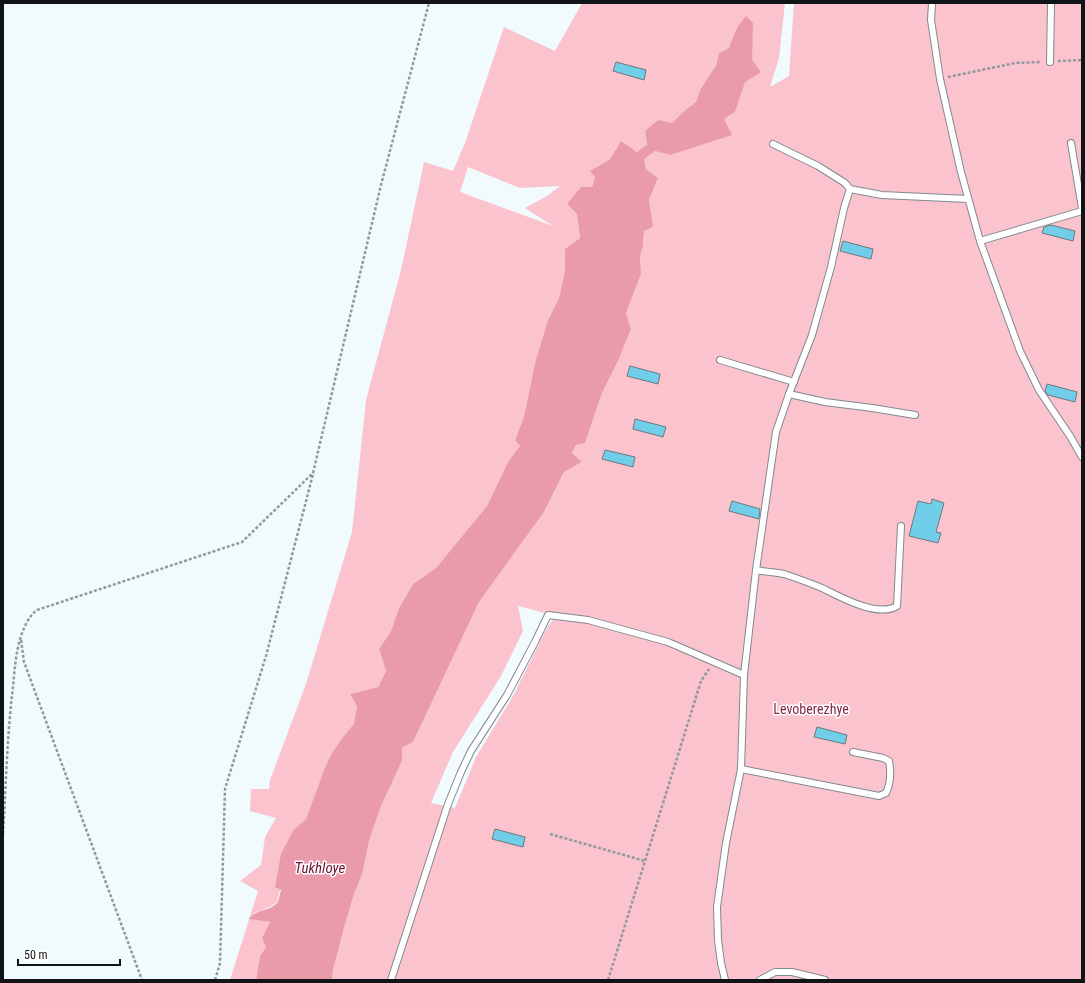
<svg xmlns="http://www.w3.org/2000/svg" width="1085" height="983" viewBox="0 0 1085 983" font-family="'Roboto Condensed',sans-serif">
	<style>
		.green { fill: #fbc3ce; fill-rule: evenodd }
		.water { fill: #e99aab }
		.building { fill: #71cee9; stroke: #6d787c }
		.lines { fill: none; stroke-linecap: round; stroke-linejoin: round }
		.lane-casing { stroke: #7f8a8e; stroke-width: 8 }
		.path { stroke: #92999c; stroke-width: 2.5; stroke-dasharray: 3 2; stroke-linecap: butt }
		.lane { stroke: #fff; stroke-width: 6 }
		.labels { text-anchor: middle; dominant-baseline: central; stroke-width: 3; stroke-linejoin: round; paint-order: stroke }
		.park-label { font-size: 14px; fill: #832844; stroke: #fff }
		.water-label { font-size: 15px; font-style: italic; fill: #6f1434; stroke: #fff }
	</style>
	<rect width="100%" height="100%" fill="#f1fbfe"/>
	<path class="green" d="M 582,3 L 785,3 L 779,58 L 770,87 L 789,76 L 794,3 L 1082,3 L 1082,980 L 332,980 L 333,970 L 344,928 L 354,894 L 362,875 L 369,841 L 381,806 L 402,761 L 402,748 L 413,742 L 479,602 L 544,512 L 564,472 L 582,462 L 572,453 L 576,445 L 585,443 L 602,393 L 618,361 L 631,329 L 626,313 L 641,274 L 640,257 L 643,246 L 644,231 L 651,216 L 649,200 L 658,178 L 646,169 L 644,159 L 655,151 L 670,155 L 735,112 L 751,60 L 753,23 L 733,36 L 729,48 L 719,53 L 716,64 L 700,90 L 696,102 L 684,111 L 672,123 L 658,121 L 645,131 L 647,146 L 637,152 L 621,142 L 616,148 L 609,160 L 591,171 L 595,177 L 592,187 L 567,204 L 577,214 L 580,238 L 565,249 L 565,270 L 559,298 L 548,320 L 536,359 L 524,416 L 515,439 L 520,446 L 509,460 L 487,506 L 436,568 L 413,584 L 399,608 L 391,631 L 379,649 L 386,671 L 378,687 L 350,694 L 357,706 L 354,725 L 343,737 L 332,753 L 324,770 L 306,819 L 294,829 L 277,902 L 270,907 L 254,913 L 250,919 L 270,922 L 262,938 L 266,947 L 260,956 L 256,980 L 230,980 L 258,891 L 240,881 L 261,865 L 265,837 L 276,818 L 250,811 L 251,789 L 269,789 L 270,780 L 306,684 L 352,532 L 366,400 L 401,270 L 424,162 L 453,171 L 465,143 L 504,27 L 555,51 ZM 468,167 L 520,188 L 560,186 L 547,196 L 525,208 L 553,226 L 460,192 ZM 518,606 L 556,616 L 548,626 L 513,696 L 476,757 L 455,808 L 431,803 L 453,752 L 501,676 L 523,631 Z"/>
	<path class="water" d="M 746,16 L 753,23 L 752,60 L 761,72 L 745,82 L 735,112 L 724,119 L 732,135 L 670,155 L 655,151 L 644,159 L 646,169 L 658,178 L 649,200 L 653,227 L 644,231 L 643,246 L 640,257 L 641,274 L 626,313 L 631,329 L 618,361 L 602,393 L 585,443 L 576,445 L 572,453 L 582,462 L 564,472 L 544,512 L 479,602 L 413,742 L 402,748 L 402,761 L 381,806 L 369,841 L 362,875 L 354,894 L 344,928 L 333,970 L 332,980 L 256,980 L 260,956 L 266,947 L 262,938 L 270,922 L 249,919 C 257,908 269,912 277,903 C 279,900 280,894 281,890 L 275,887 L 281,854 L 294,829 L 306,819 L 324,770 L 332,753 L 343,737 L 354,724 L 357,706 L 350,694 L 378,687 L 386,671 L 379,649 L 391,631 L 399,608 L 413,584 L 436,568 L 487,506 L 509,460 L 520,446 L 515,440 L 524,416 L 536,359 L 548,320 L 559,298 L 565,270 L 565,249 L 580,238 L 577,214 L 567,204 L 581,187 L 592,187 L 595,177 L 590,171 L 609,160 L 621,141 L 637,152 L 647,145 L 645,131 L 658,120 L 672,123 L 684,111 L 696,102 L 700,90 L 716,65 L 719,53 L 729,48 C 733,36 737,26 746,16 Z"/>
	<g class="building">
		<path d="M 616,62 L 646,70 L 644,80 L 613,71 Z"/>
		<path d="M 1051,225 L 1075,231 L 1073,241 L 1042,233 L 1044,227 Z"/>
		<path d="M 843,241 L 873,249 L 871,259 L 840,251 Z"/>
		<path d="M 630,366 L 660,374 L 658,384 L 627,376 Z"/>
		<path d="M 1047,384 L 1077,392 L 1075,402 L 1048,395 L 1045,391 Z"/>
		<path d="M 635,419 L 666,427 L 663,437 L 633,429 Z"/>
		<path d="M 605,450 L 635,457 L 633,467 L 602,459 Z"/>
		<path d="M 932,499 L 944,503 L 936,532 L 941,533 L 938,543 L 909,536 L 918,501 L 931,504 Z"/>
		<path d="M 732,501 L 760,509 L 759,519 L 729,511 Z"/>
		<path d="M 817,727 L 847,735 L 845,744 L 814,737 Z"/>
		<path d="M 495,829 L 525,837 L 523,847 L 492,839 Z"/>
	</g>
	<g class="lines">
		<defs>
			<g id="lane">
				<path d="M 932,3 L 931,20 L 940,79 L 961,172 L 980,241 L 1020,351 L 1039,390 L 1070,436 L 1082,457"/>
				<path d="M 1050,62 L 1051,3"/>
				<path d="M 1071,143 L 1082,208"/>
				<path d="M 773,144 L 818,166 L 845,183 L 850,189 L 882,195 L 968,199"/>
				<path d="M 980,241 L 1082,211"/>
				<path d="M 720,360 L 794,382"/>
				<path d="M 789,394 L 825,402 L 872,408 L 915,415"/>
				<path d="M 756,570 C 765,572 775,572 784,574 C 796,578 810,583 822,588 C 840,597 878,618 897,606 L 901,526"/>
				<path d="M 741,769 L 879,796 L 886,793 C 891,783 891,772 889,761 L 883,758 L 853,752"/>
				<path d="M 391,980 L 448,804 L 461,772 L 471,751 L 507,695 L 535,642 L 548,615 L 588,620 L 668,642 L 744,675"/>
				<path d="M 725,980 L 721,963 L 718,940 L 717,907 L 726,843 L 741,769 L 744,675 L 756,570 L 776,432 L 789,394 L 812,335 L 831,267 L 844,208 L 850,189"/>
				<path d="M 760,980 L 775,972 L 792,972 L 825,980"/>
			</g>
		</defs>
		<use href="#lane" class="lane-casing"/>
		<g class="path">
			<path d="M 1058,61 L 1082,60"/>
			<path d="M 948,77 L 1015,63 L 1041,62"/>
			<path d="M 21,640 L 24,662 L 142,980"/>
			<path d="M 3,834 C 6,785 7,735 13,687 C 15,666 16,644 26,624 C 29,618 32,614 37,610 L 242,542 L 313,473 L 381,185 L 429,3"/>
			<path d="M 550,834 L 645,861"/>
			<path d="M 215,980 L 220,963 L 225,789 L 266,656 L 313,474"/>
			<path d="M 608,980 L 701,681 L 709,669"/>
		</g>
		<use href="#lane" class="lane"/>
	</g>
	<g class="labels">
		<g class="park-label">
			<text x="811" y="709">Levoberezhye</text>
		</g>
		<g class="water-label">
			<text x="320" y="868">Tukhloye</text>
		</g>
	</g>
	<rect width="1085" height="983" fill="none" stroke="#101416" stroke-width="8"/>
	<path d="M18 959v6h102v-6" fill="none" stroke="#101416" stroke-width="2"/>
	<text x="24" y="959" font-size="12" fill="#101416" stroke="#ffffff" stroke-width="3" paint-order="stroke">50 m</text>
</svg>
